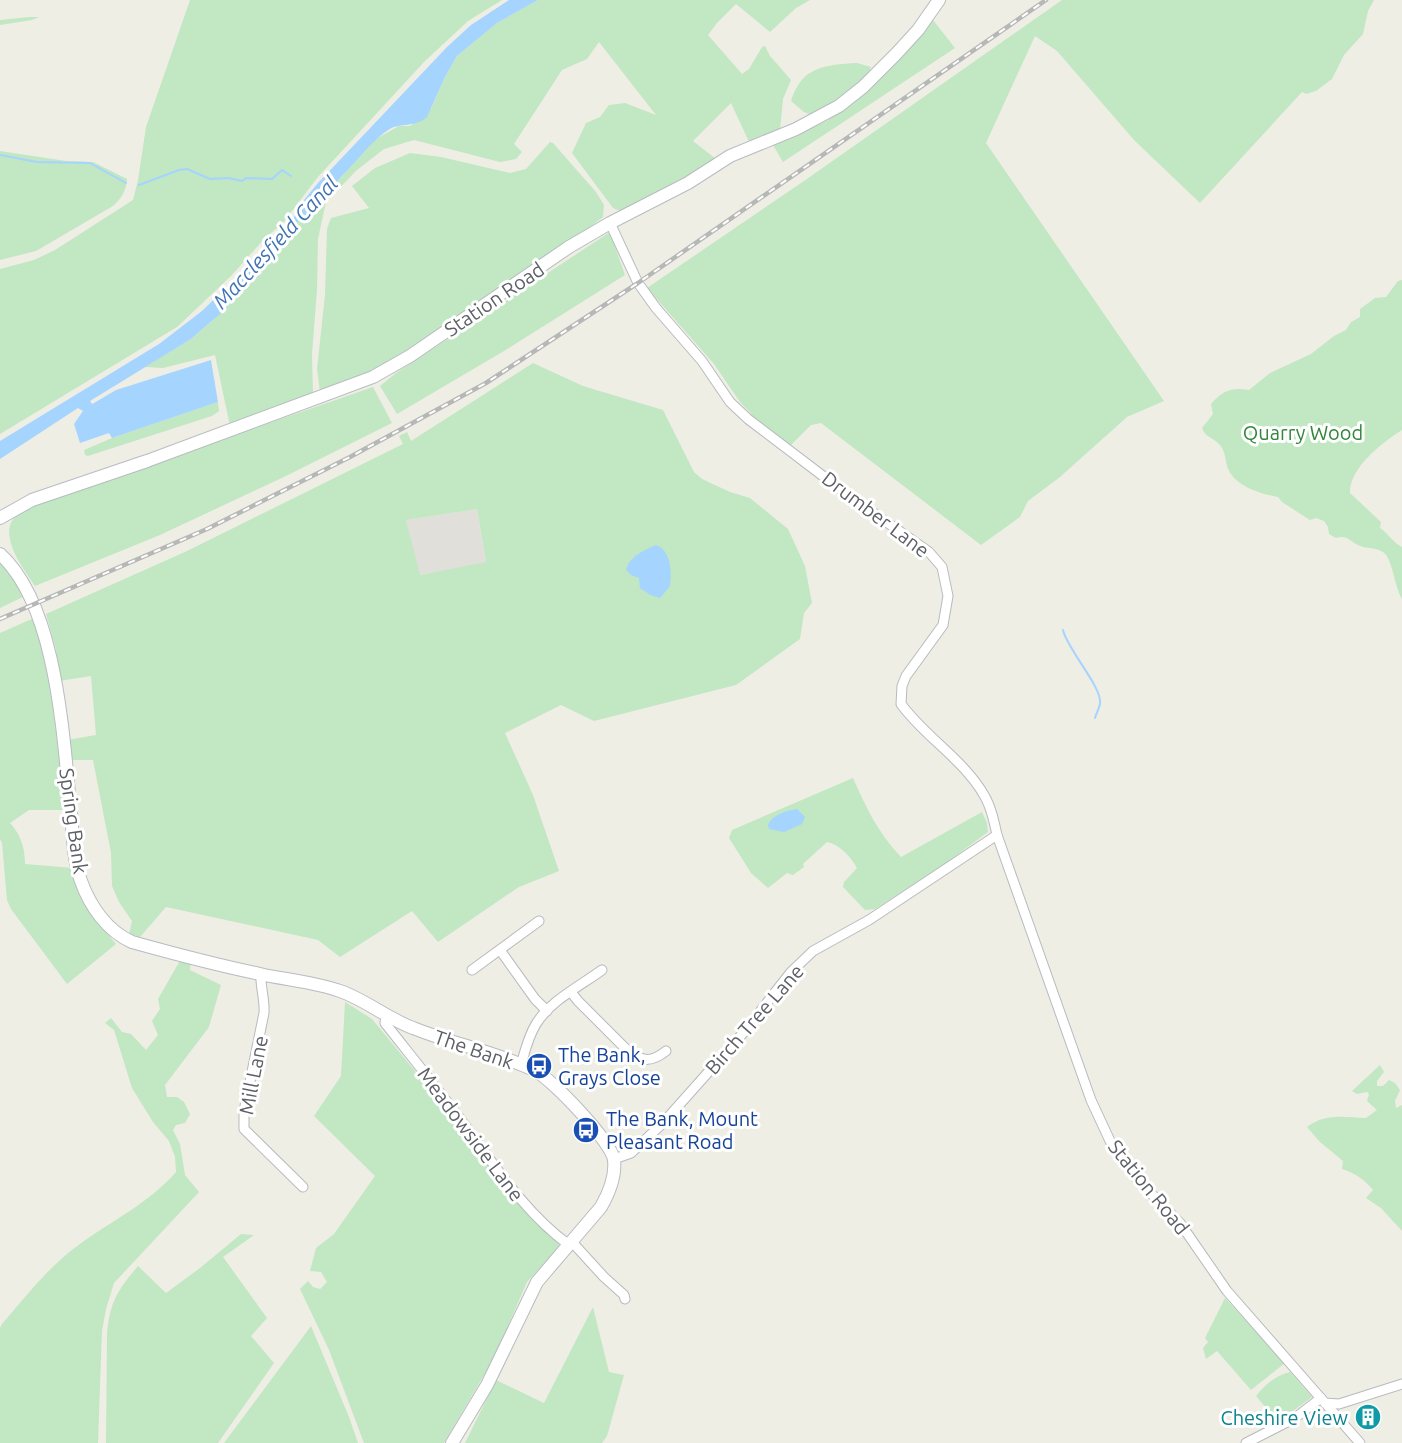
<svg xmlns="http://www.w3.org/2000/svg" width="1402" height="1443" viewBox="0 0 1402 1443" font-family="Ubuntu,sans-serif">
	<style>
		.industrial { fill: #e1dfd9 }
		.green { fill: #c1e7c3; fill-rule: evenodd }
		.water { fill: #a5d4ff }
		.lines { fill: none; stroke-linecap: round; stroke-linejoin: round }
		.stream { stroke: #a5d4ff; stroke-width: 2 }
		.street-casing { stroke: #b7babf; stroke-width: 11 }
		.secondary-casing { stroke: #b8bbc1; stroke-width: 14 }
		.street { stroke: #fff; stroke-width: 9 }
		.secondary { stroke: #fff; stroke-width: 12 }
		.rail-casing { stroke: #b6b7b7; stroke-width: 4.5 }
		.rail { stroke: #fff; stroke-width: 2; stroke-dasharray: 7; stroke-linecap: butt }
		.labels { text-anchor: middle; dominant-baseline: central; stroke-width: 6; stroke-linejoin: round; paint-order: stroke }
		.street-label { font-size: 20px; fill: #5d6066; stroke: #fff }
		.park-label { font-size: 20px; fill: #34863b; stroke: #fff }
		.transit-label { font-size: 20px; fill: #164399; stroke: #fff; text-anchor: start }
		.culture-label { font-size: 20px; fill: #0d838f; stroke: #fff; text-anchor: end }
		.water-label { font-size: 21px; font-style: italic; fill: #4073b4; stroke: #fff }
	</style>
	<rect width="100%" height="100%" fill="#efeee5"/>
	<path class="industrial" d="M 477,509 L 486,563 L 419,575 L 406,520 Z"/>
	<g class="green">
		<path d="M 190,0 L 502,0 L 468,21 L 424,62 L 317,178 L 283,223 L 266,237 L 231,276 L 177,327 L 0,434 L 0,269 L 34,260 L 55,250 L 133,200 L 138,180 L 146,127 Z"/>
		<path d="M 538,0 L 810,0 L 796,8 L 770,32 L 736,4 L 717,23 L 708,35 L 742,74 L 749,69 L 762,47 L 765,46 L 770,56 L 791,80 L 783,99 L 780,131 L 750,144 L 731,103 L 693,141 L 716,159 L 680,184 L 620,211 L 613,208 L 572,153 L 586,123 L 600,117 L 609,105 L 625,103 L 656,115 L 599,42 L 587,59 L 562,70 L 514,144 L 522,152 L 516,159 L 500,162 L 414,140 L 384,149 L 357,170 L 326,202 L 318,239 L 317,290 L 312,354 L 313,394 L 230,426 L 215,355 L 163,368 L 145,367 L 191,339 L 211,322 L 289,240 C 293,228 297,221 308,214 L 374,140 L 399,126 L 410,126 L 431,109 L 446,75 L 457,56 L 497,23 Z"/>
		<path d="M 1062,0 L 1374,0 L 1368,11 L 1363,34 L 1344,55 L 1332,79 L 1316,91 L 1306,94 L 1302,92 L 1200,203 L 1134,140 L 1057,51 L 1035,36 L 986,143 L 1164,401 L 1127,417 L 1060,477 L 1028,501 L 1020,517 L 981,545 L 821,423 L 811,425 L 790,446 L 758,421 L 740,402 L 714,364 L 647,288 L 804,181 Z"/>
		<path d="M 29,17 L 39,17 L 32,20 L 0,25 L 0,20 Z"/>
		<path d="M 933,20 L 955,48 L 783,162 L 773,145 L 827,121 L 901,58 Z"/>
		<path d="M 857,63 L 871,67 L 868,75 L 824,113 L 814,116 L 804,112 L 791,101 C 802,66 825,65 857,63 Z"/>
		<path d="M 550,142 L 553,143 L 596,192 L 604,205 L 603,217 L 547,260 L 414,349 L 370,373 L 320,392 L 317,369 L 325,295 L 327,229 L 331,218 L 369,208 L 352,186 L 375,168 L 410,153 L 441,157 L 510,173 L 526,169 Z"/>
		<path d="M 0,151 L 66,161 L 93,162 L 127,179 C 126,191 122,198 113,206 L 36,251 L 0,260 Z"/>
		<path d="M 610,232 L 625,275 L 504,351 L 397,414 L 380,386 L 396,373 Z"/>
		<path d="M 1402,280 L 1402,430 C 1382,443 1349,468 1350,493 L 1381,522 L 1380,528 C 1389,534 1392,542 1402,547 L 1402,599 C 1394,586 1393,559 1383,552 C 1375,547 1364,549 1356,544 C 1348,539 1346,535 1336,538 L 1329,534 L 1328,527 L 1324,521 L 1316,518 L 1310,520 L 1282,502 L 1278,497 C 1261,494 1233,486 1227,466 C 1225,458 1225,450 1219,444 C 1212,437 1205,437 1202,428 L 1213,414 L 1211,404 C 1223,390 1232,387 1249,390 L 1270,373 L 1311,354 L 1334,336 L 1346,330 L 1351,322 L 1360,317 L 1360,309 L 1375,298 L 1386,297 L 1398,281 Z"/>
		<path d="M 533,363 L 583,386 L 663,410 L 694,472 L 702,479 L 730,492 L 750,498 L 788,529 L 805,566 L 812,603 L 804,613 L 800,639 L 736,685 L 594,721 L 561,705 L 505,733 L 533,795 L 559,871 L 519,887 L 438,942 L 412,911 L 340,957 L 318,940 L 166,907 L 140,937 L 129,934 L 132,921 L 119,902 L 112,886 L 111,853 L 93,760 L 69,760 L 67,740 L 96,735 L 91,676 L 59,681 L 56,649 L 46,614 L 187,551 L 403,444 L 399,436 L 407,432 L 411,441 ZM 477,509 L 486,562 L 420,575 L 406,520 Z"/>
		<path d="M 373,387 L 392,423 L 286,476 L 160,535 L 35,586 C 24,570 0,539 13,519 C 21,509 38,504 49,499 Z"/>
		<path d="M 218,402 L 219,411 L 212,416 L 88,456 L 85,455 L 84,450 L 112,438 Z"/>
		<path d="M 0,557 L 25,596 L 0,608 Z"/>
		<path d="M 34,618 L 43,638 L 51,689 L 65,810 L 29,810 L 10,823 C 21,835 25,848 25,864 L 73,868 L 98,923 L 116,944 L 67,984 L 11,909 L 7,900 L 2,843 L 0,839 L 0,633 Z"/>
		<path d="M 853,778 C 866,808 879,834 901,857 L 982,812 L 987,823 L 988,832 L 946,863 L 875,909 L 865,910 L 843,887 L 844,882 L 857,868 C 851,857 839,844 827,842 L 803,864 L 804,867 L 793,875 L 787,873 L 768,888 L 751,873 L 729,838 L 732,830 Z"/>
		<path d="M 181,959 L 191,961 L 190,970 L 221,985 L 209,1027 L 165,1085 L 167,1097 L 177,1097 L 184,1102 L 190,1114 L 185,1123 L 176,1125 L 173,1130 L 180,1144 L 185,1175 L 199,1192 L 114,1283 L 106,1309 L 102,1331 L 98,1443 L 0,1443 L 0,1328 L 2,1324 C 26,1296 50,1265 80,1244 C 113,1220 149,1203 176,1172 L 175,1157 L 169,1141 L 153,1122 L 132,1088 L 114,1030 L 105,1023 L 111,1018 L 122,1032 L 131,1034 L 146,1050 L 158,1035 L 152,1021 L 160,1009 L 158,999 Z"/>
		<path d="M 345,1002 L 372,1019 L 560,1246 L 527,1282 L 494,1358 L 444,1443 L 364,1443 L 329,1350 L 300,1289 L 308,1281 L 313,1287 L 320,1289 L 327,1282 L 321,1272 L 310,1271 L 316,1248 L 334,1234 L 375,1176 L 314,1116 L 341,1076 Z"/>
		<path d="M 1380,1065 L 1384,1072 L 1377,1081 L 1377,1086 L 1383,1086 L 1389,1080 L 1395,1083 L 1400,1090 L 1395,1101 L 1396,1108 L 1402,1105 L 1402,1231 L 1381,1208 L 1366,1198 L 1373,1190 C 1364,1179 1355,1173 1342,1169 L 1343,1161 L 1319,1141 L 1307,1127 C 1325,1113 1345,1117 1366,1118 L 1377,1110 L 1367,1101 L 1369,1094 L 1367,1092 L 1357,1094 L 1352,1091 Z"/>
		<path d="M 241,1234 L 254,1235 L 223,1257 L 267,1318 L 251,1336 L 274,1363 L 218,1443 L 106,1443 L 107,1334 C 110,1301 118,1290 138,1266 L 166,1293 L 200,1268 Z"/>
		<path d="M 1225,1298 L 1285,1363 L 1251,1390 L 1217,1351 L 1206,1359 L 1203,1348 L 1208,1342 L 1205,1338 Z"/>
		<path d="M 593,1307 L 609,1372 L 624,1375 L 607,1436 L 602,1443 L 465,1443 L 496,1380 L 544,1403 Z"/>
		<path d="M 311,1326 L 349,1417 L 358,1443 L 224,1443 Z"/>
		<path d="M 1290,1372 L 1312,1397 L 1278,1422 L 1256,1396 C 1266,1384 1275,1376 1290,1372 Z"/>
	</g>
	<g class="water">
		<path d="M 509,0 L 538,0 L 497,23 L 457,56 L 446,75 L 427,117 C 415,128 400,122 388,130 C 375,139 365,151 355,162 C 339,179 323,196 308,214 C 297,220 293,228 289,240 L 220,314 L 191,339 L 90,401 L 92,404 L 94,403 L 116,390 L 211,360 L 218,402 L 112,438 L 109,433 L 80,443 L 74,424 L 83,411 L 78,408 L 0,459 L 0,441 L 159,344 L 202,311 L 290,224 L 304,200 L 318,183 L 447,47 L 471,25 Z"/>
		<path d="M 656,545 C 671,550 672,572 670,586 L 660,598 L 650,595 L 640,588 L 639,578 L 631,575 L 626,570 C 629,557 644,550 656,545 Z"/>
		<path d="M 797,809 L 805,817 L 802,824 L 784,832 L 769,829 L 768,825 C 773,814 786,811 797,809 Z"/>
	</g>
	<g class="lines">
		<g class="stream">
			<path d="M 0,155 L 37,162 L 90,163 L 126,183"/>
			<path d="M 139,185 L 179,170 L 187,169 L 210,179 L 228,178 L 242,181 L 246,178 L 272,179 L 282,170 L 291,176"/>
			<path d="M 1063,630 C 1067,649 1103,688 1100,704 C 1099,709 1096,714 1095,718"/>
		</g>
		<defs>
			<g id="street">
				<path d="M 610,223 L 638,283 L 656,308 L 702,361 L 730,402 L 748,419 L 844,492 L 929,552 L 942,567 L 948,596 L 943,625 L 906,676 L 902,686 L 901,704 C 925,737 963,759 984,795 C 991,807 994,821 997,835 L 1091,1100 L 1110,1141 L 1136,1178 L 1180,1223 L 1227,1291 L 1360,1443"/>
				<path d="M 500,950 L 535,999 L 547,1011"/>
				<path d="M 472,970 L 539,921"/>
				<path d="M 261,974 C 260,987 265,999 264,1013 L 244,1111 L 244,1129 L 303,1187"/>
				<path d="M 571,992 L 578,1001 L 629,1052 C 644,1062 652,1062 666,1051"/>
				<path d="M 386,1016 L 385,1023 C 411,1056 438,1089 464,1124 C 496,1167 525,1213 569,1245"/>
				<path d="M 521,1065 C 525,1051 528,1037 536,1024 C 550,1001 580,986 602,970"/>
				<path d="M 614,1159 L 631,1153 L 663,1123 L 744,1032 L 791,972 L 813,951 L 869,920 L 997,835"/>
				<path d="M 572,1242 L 604,1277 L 624,1295 L 625,1299"/>
				<path d="M 1325,1403 L 1339,1404 L 1402,1384"/>
				<path d="M 1246,1443 L 1295,1418 L 1321,1398"/>
			</g>
			<g id="secondary">
				<path d="M 0,518 L 32,500 L 147,461 L 373,377 L 410,356 L 569,247 L 610,223 L 688,183 L 730,156 L 796,129 L 839,106 L 863,87 L 896,54 L 918,30 L 939,0"/>
				<path d="M 0,554 C 58,607 63,739 71,813 C 73,835 73,860 81,881 C 90,906 107,931 132,942 C 175,954 217,965 260,974 C 287,980 315,982 340,991 C 366,1000 388,1019 413,1028 C 453,1044 495,1052 534,1070 C 551,1078 612,1142 614,1160 C 616,1177 609,1193 601,1207 L 537,1282 L 487,1385 L 452,1443"/>
			</g>
		</defs>
		<use href="#street" class="street-casing"/>
		<use href="#secondary" class="secondary-casing"/>
		<use href="#street" class="street"/>
		<use href="#secondary" class="secondary"/>
		<defs>
			<path id="rail" d="M 0,619 L 207,529 L 350,457 L 486,383 L 638,283 L 1046,0"/>
		</defs>
		<use href="#rail" class="rail-casing"/>
		<use href="#rail" class="rail"/>
	</g>
	<defs>
		<symbol id="bus-disc" viewBox="-11 -11 22 22"><circle r="9.5" fill="#1a4fb4" stroke="#fff"/><path d="M-5-6H5V4H4V6H2V4H-2V6H-4V4H-5ZM-3.5-4V0h7V-4ZM-3.5 1.2v1.5H-2V1.2ZM2 1.2v1.5H3.5V1.2Z" fill="#fff"/></symbol>
		<symbol id="building-disc" viewBox="-11 -11 22 22"><circle r="9.5" fill="#0f9aa8" stroke="#fff"/><path d="M-4-6H4V6H1V3H-1V6H-4ZM-2.5-4.3h1.7v1.8h-1.7ZM.8-4.3h1.7v1.8H.8ZM-2.5-1h1.7V.8h-1.7ZM.8-1h1.7V.8H.8Z" fill="#fff"/></symbol>
	</defs>
	<g fill-rule="evenodd">
		<use href="#bus-disc" x="524" y="1051" width="30" height="30"/>
		<use href="#bus-disc" x="571" y="1115" width="30" height="30"/>
		<use href="#building-disc" x="1353" y="1402" width="30" height="30"/>
	</g>
	<g class="labels">
		<g class="street-label">
			<text transform="translate(494 299) rotate(-34)">Station Road</text>
			<text transform="translate(876 514) rotate(37)">Drumber Lane</text>
			<text transform="translate(74 821) rotate(82)">Spring Bank</text>
			<text transform="translate(754 1019) rotate(-49)">Birch Tree Lane</text>
			<text transform="translate(474 1049) rotate(19)">The Bank</text>
			<text transform="translate(253 1075) rotate(-79)">Mill Lane</text>
			<text transform="translate(471 1134) rotate(53)">Meadowside Lane</text>
			<text transform="translate(1149 1187) rotate(51)">Station Road</text>
		</g>
		<g class="park-label">
			<text x="1303" y="432">Quarry Wood</text>
		</g>
		<g class="transit-label">
			<text x="558" y="1054">The Bank,<tspan x="558" dy="23">Grays Close</tspan></text>
			<text x="606" y="1118">The Bank, Mount<tspan x="606" dy="23">Pleasant Road</tspan></text>
		</g>
		<g class="culture-label">
			<text x="1348" y="1417">Cheshire View</text>
		</g>
		<g class="water-label">
			<text transform="translate(275 242) rotate(-47)">Macclesfield Canal</text>
		</g>
	</g>
</svg>
